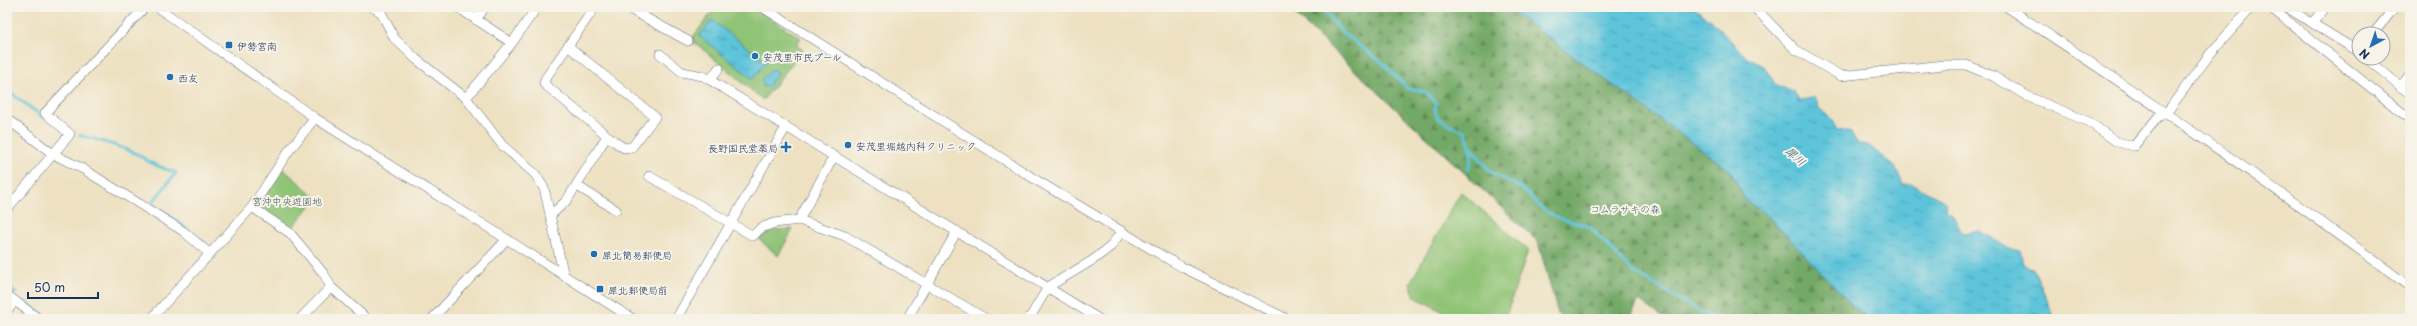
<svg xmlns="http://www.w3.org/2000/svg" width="2417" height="326" viewBox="0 0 2417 326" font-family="'Playpen Sans','Klee One',sans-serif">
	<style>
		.green { fill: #8fc374; stroke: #557969 }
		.forest { fill: url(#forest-firs); stroke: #476c62 }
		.water { fill: url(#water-ripples); stroke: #3c7a9c }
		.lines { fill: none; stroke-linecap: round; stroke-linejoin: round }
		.stream { stroke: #5dc4da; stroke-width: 3 }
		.minor-casing { stroke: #646d81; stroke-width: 10 }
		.minor { stroke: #fff; stroke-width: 9 }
		.poi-dot { fill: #1f6fb2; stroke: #f7f3e8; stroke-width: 1.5 }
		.labels { text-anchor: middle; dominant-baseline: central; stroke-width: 4; stroke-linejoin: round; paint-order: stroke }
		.poi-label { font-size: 10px; fill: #1b2f5e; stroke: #f7f3e8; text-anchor: start }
		.park-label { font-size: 10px; fill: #3e5b65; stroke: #f7f3e8 }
		.water-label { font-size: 11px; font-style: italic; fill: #2c547d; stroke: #f7f3e8 }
	</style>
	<defs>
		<pattern id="forest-firs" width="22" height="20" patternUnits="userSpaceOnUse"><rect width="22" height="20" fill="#73a966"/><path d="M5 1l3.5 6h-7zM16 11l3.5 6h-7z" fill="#5e8a57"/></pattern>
		<pattern id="water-ripples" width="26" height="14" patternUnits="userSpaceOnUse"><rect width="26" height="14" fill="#5dc4da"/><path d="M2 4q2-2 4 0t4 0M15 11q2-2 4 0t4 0" fill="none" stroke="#4ca0b4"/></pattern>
	</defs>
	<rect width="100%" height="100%" fill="#f7f3e8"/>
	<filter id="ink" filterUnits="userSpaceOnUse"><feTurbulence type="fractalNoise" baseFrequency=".025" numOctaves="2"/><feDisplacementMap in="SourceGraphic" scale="8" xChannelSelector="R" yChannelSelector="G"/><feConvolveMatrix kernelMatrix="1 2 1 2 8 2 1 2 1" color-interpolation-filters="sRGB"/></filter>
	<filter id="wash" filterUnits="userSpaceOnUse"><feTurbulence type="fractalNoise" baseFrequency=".012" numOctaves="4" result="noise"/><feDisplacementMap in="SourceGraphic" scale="16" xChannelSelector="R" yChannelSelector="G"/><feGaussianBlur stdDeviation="0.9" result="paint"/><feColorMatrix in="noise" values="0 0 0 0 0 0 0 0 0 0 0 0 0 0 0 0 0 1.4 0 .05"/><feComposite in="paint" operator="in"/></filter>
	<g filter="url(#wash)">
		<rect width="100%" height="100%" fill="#ede1c1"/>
		<g class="green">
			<path d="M 716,7 L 752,7 L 801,38 L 796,45 L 803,50 L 763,100 L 693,41 L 692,38 Z"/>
			<path d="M 283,169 L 317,198 L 291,229 L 258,206 Z"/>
			<path d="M 1461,192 L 1528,250 L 1505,319 L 1457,319 L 1415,297 L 1410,283 Z"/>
			<path d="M 793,229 L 778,256 L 760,240 L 760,237 L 776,230 Z"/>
		</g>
		<path class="forest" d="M 1287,7 L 1506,7 L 1731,171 L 1745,200 L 1767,215 L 1853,306 L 1870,319 L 1665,319 L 1639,300 L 1630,319 L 1568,319 L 1558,314 L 1538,242 Z"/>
		<g class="water">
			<path d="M 1506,7 L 1693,7 L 1714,23 L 1747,58 L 1764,66 L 1775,84 L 1794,92 L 1799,101 L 1815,97 L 1819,108 L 1836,124 L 1835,129 L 1851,133 L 1858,144 L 1868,145 L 1895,167 L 1903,184 L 1911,184 L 1946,202 L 1945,210 L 1952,214 L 1962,233 L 1981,231 L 2009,249 L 2020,250 L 2023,263 L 2034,270 L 2055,319 L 1870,319 L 1853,306 L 1767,215 L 1745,200 L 1731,171 Z"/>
			<path d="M 712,20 L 766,62 L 753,79 L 699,36 Z"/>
			<path d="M 775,69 L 778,73 L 768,87 L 763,86 L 762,79 L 771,70 Z"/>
		</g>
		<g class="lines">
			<g class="stream">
				<path d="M 1320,7 L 1344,34 L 1384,64 L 1408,89 C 1422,89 1427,91 1436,103 L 1435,111 L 1438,119 L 1466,132 L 1470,147 L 1491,172 L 1521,188 L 1545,211 L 1557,217 L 1590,227 L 1632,271 L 1699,311 L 1716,319"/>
				<path d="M 7,90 L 44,118"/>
				<path d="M 80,135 C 96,140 129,148 142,157 C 152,165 163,168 176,173 L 151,204 L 166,213 L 206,244"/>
				<path d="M 1468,170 L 1471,158 L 1470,148"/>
				<path d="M 7,287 L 16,293"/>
				<path d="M 26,302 L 49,319"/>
			</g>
		</g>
	</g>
	<g filter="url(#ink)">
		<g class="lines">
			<defs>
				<g id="minor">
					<path d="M 157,7 L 315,118 L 633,319"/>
					<path d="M 372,7 L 381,12 L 394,38 L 416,59 L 466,98 L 502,145 L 535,174 L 544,188 L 564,276"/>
					<path d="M 457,7 L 512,43"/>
					<path d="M 626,7 L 688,41"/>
					<path d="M 762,7 L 1033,178 L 1151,249 L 1182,267 L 1287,319"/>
					<path d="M 1754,7 L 1796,50 L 1841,76 L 1944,65 L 1966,65 L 1993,76 L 2029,97 L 2089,122 L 2117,142 L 2134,146 L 2158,117 L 2167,112 L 2210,54 L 2252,7"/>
					<path d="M 2007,7 C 2144,97 2279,189 2410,287"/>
					<path d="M 2270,7 L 2410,119"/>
					<path d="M 2286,7 L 2359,52"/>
					<path d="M 476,20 L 485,7"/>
					<path d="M 2313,22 L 2326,7"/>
					<path d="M 2373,34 L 2395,7"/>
					<path d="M 568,46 L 655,117 L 632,147 L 624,148 L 615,142 L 544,84 L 545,79 L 595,7"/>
					<path d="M 660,54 L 682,72 L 703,76 L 710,80 L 1099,319"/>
					<path d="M 2366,58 L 2410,94"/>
					<path d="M 710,80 L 719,68"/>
					<path d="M 2400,87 L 2410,75"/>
					<path d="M 466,98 L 512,43 L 537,7"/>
					<path d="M 7,119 L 53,154 L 83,169 L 183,231 L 210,254"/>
					<path d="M 649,176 L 753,236 L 761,228 L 774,223 L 799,220 L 845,236 L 986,319"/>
					<path d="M 577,186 L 616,210"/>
					<path d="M 252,207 L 290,233 L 324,274 L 331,287 L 367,319"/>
					<path d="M 7,209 L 70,134 L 45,113 L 145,7"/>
					<path d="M 550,216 L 567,200 L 607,136"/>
					<path d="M 799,220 L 834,156"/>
					<path d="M 7,295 L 39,319"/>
					<path d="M 7,311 L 15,301"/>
					<path d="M 151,319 L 252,207 L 288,152 L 315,118"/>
					<path d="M 300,319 L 331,287"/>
					<path d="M 432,319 L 507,239"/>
					<path d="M 676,319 L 786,127"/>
					<path d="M 907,319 L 957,231"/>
					<path d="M 1029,319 L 1048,287 L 1093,260 L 1110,247 L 1122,231"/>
				</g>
			</defs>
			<use href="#minor" class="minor-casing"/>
			<use href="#minor" class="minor"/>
		</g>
	</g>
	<g class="poi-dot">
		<rect x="225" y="41" width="8" height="8" rx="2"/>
		<circle cx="755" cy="56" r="4"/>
		<circle cx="170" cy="77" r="4"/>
		<circle cx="848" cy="145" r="4"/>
		<path d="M784 141h4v4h4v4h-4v4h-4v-4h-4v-4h4z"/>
		<circle cx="594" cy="254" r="4"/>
		<rect x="596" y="285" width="8" height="8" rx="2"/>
	</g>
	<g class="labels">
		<g class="poi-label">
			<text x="237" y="45">伊勢宮南</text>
			<text x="763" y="56">安茂里市民プール</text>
			<text x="178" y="77">西友</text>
			<text x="856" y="145">安茂里堀越内科クリニック</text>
			<text x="778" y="147" text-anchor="end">長野国民堂薬局</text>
			<text x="602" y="254">犀北簡易郵便局</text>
			<text x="608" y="289">犀北郵便局前</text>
		</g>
		<g class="park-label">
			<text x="287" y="200">宮沖中央遊園地</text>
			<text x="1625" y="208">コムラサキの森</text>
		</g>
		<g class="water-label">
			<text transform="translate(1796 156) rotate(42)">犀川</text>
		</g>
	</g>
	<rect width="2417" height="326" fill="none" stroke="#f7f3e8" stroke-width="24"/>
	<g transform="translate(2371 46) rotate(220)"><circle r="19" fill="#f7f3e8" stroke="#9fa5b1"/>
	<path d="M0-3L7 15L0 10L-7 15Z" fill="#1f6fb2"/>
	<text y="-6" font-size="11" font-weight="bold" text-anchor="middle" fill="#1b2f5e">N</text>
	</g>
	<path d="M28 292v6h70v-6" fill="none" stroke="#1b2f5e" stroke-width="2"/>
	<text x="34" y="292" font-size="12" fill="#1b2f5e" stroke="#f7f3e8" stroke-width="3" paint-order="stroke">50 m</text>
</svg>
